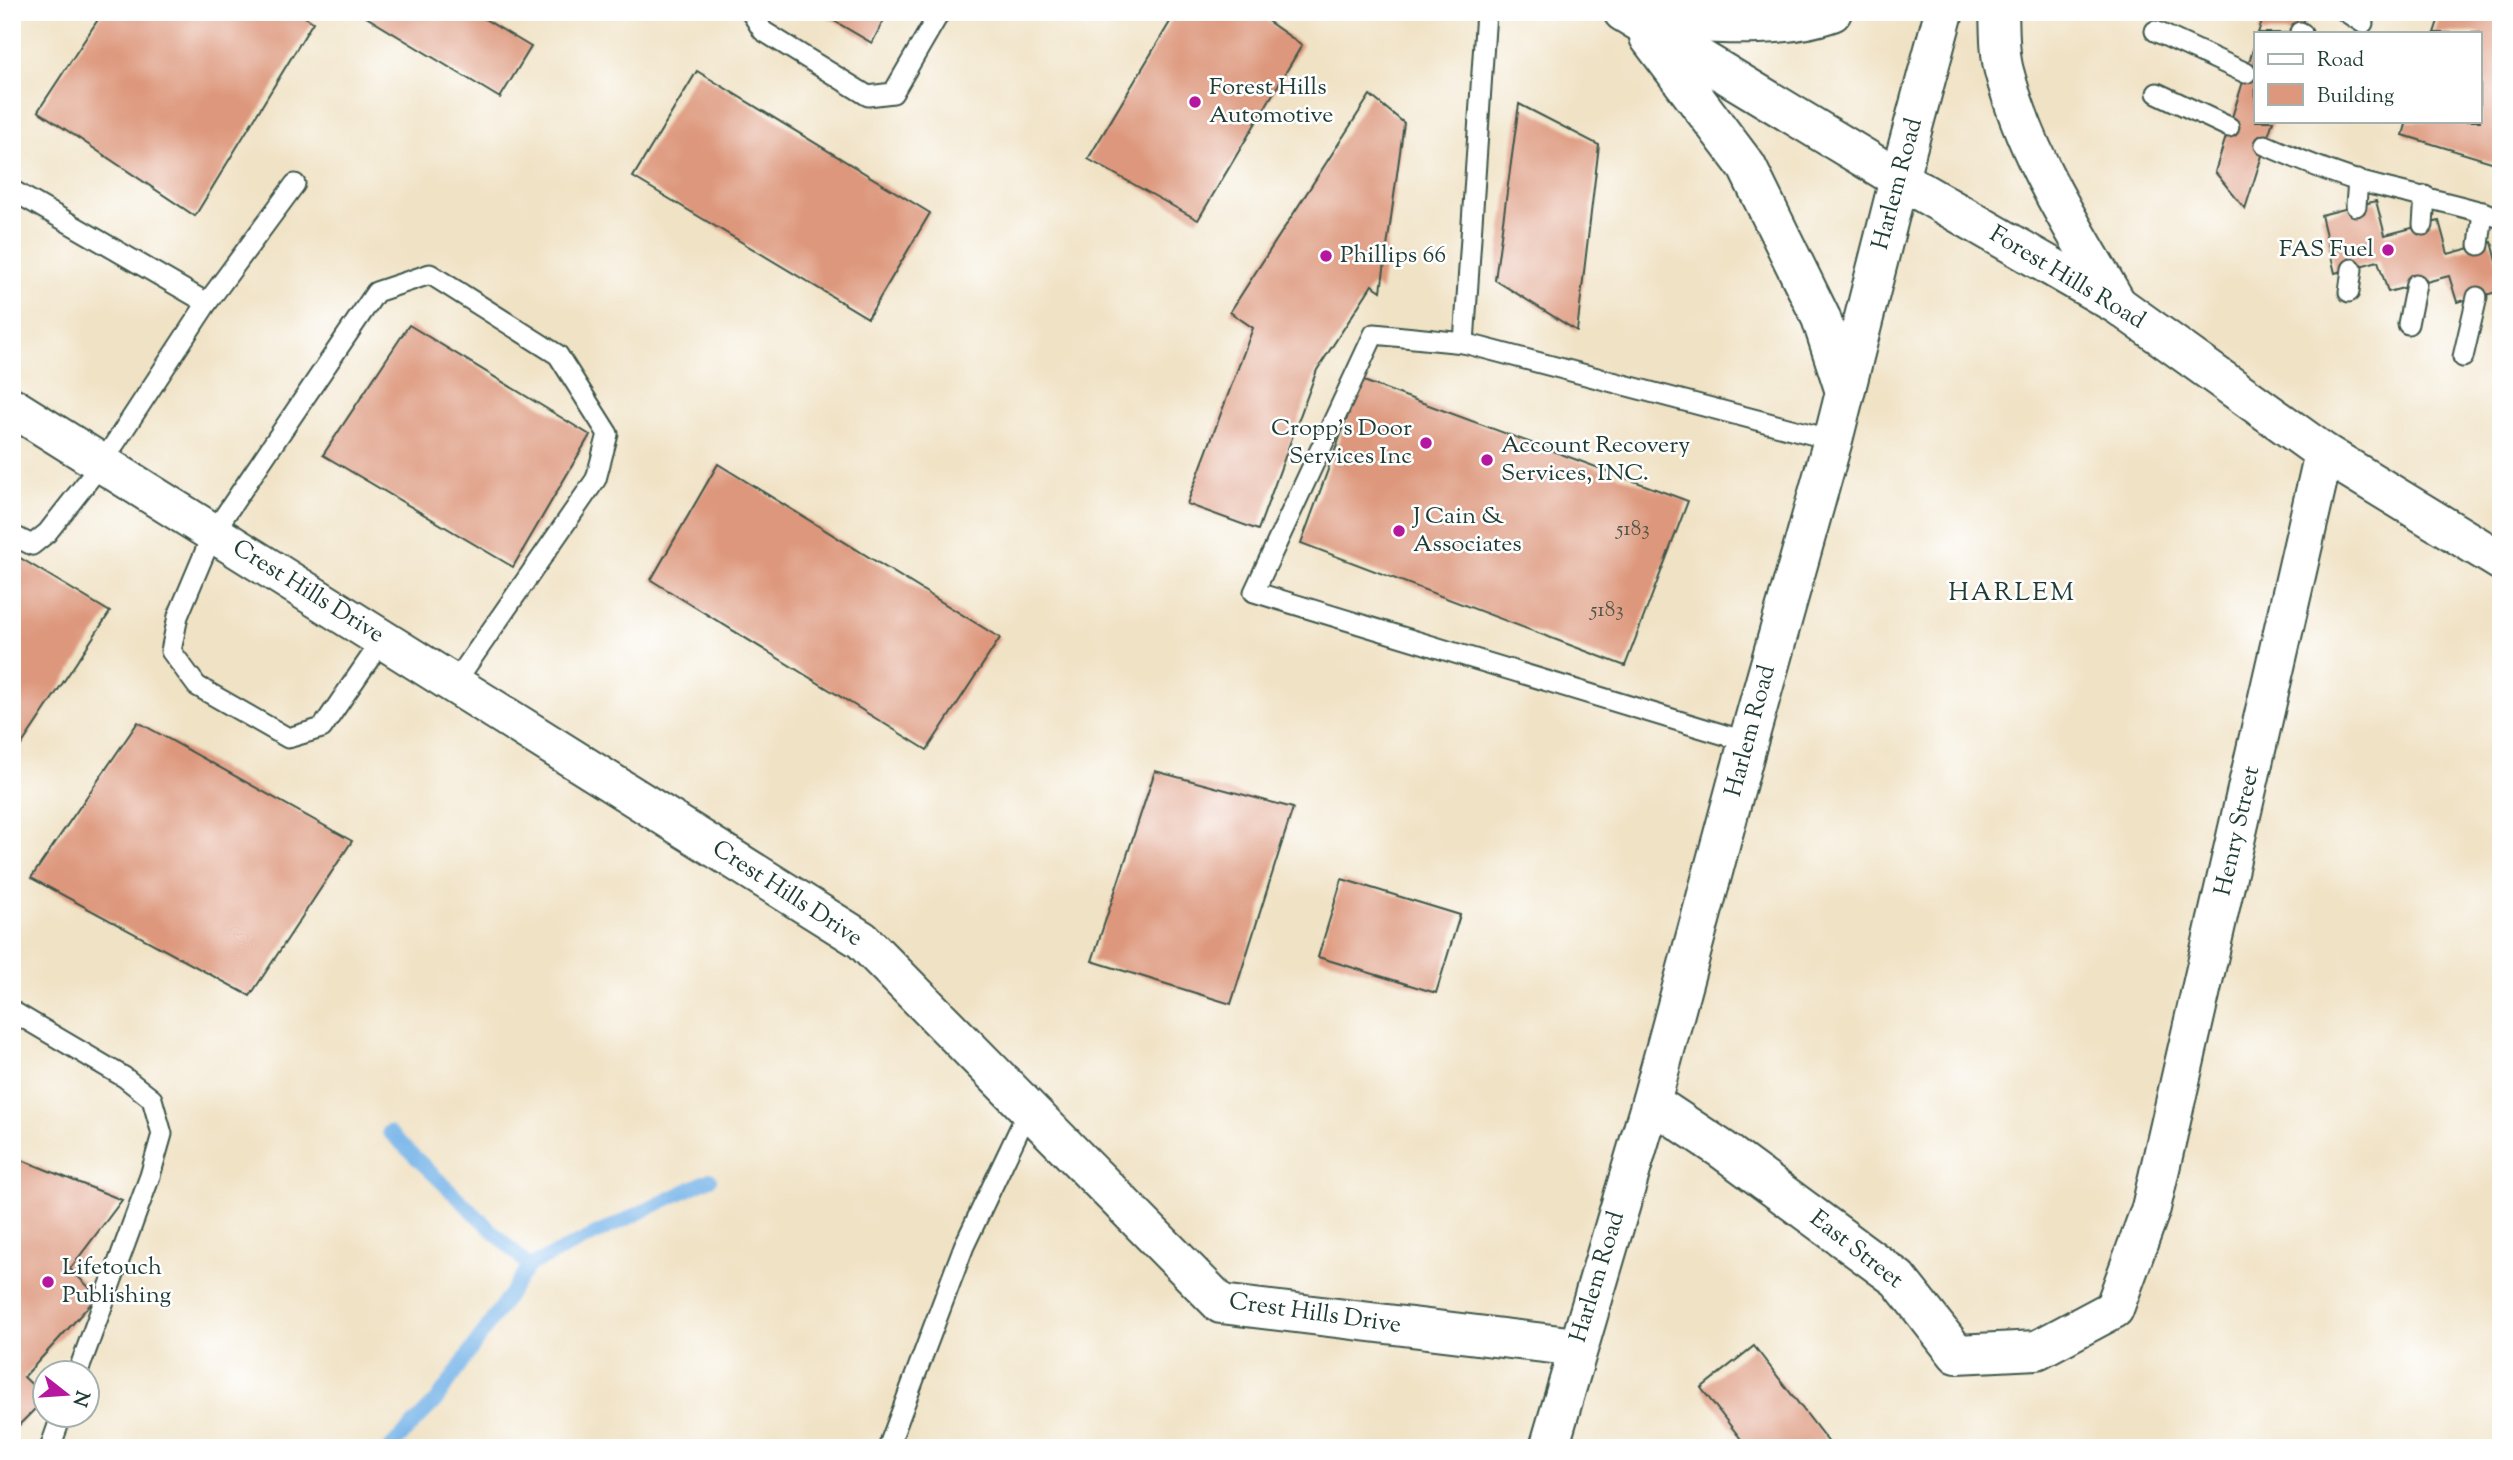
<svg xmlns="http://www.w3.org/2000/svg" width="2513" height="1460" viewBox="0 0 2513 1460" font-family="'Sorts Mill Goudy',serif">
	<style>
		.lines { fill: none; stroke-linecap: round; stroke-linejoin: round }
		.stream { stroke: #75b3e8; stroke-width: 14 }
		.building { fill: #dd977c }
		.lane-casing { stroke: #3e564a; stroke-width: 23 }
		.street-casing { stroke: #3e564a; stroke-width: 42 }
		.secondary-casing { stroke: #3e564a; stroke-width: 42 }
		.lane { stroke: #fff; stroke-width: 19 }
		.street { stroke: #fff; stroke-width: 38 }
		.secondary { stroke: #fff; stroke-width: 38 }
		.poi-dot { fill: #b5179e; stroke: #fff; stroke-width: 2.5 }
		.labels { text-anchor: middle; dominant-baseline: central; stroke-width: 5; stroke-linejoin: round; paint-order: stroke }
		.number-label { font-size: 21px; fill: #4e5446 }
		.poi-label { font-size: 24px; fill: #1f3d34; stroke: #fff; text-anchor: start }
		.street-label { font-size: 24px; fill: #1f3d34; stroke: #fff }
		.neighbourhood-label { font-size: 26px; letter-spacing: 2px; fill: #1f3d34; stroke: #fff }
	</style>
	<rect width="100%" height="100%" fill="#fff"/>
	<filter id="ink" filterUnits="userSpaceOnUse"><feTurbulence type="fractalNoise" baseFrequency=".0143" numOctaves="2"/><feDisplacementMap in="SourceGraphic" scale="14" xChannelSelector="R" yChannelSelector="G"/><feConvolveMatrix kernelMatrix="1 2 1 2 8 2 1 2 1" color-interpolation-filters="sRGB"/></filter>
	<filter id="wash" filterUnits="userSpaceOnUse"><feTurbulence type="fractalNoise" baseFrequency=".00686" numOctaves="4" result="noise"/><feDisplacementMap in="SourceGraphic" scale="28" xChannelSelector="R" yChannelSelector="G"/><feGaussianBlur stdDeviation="1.57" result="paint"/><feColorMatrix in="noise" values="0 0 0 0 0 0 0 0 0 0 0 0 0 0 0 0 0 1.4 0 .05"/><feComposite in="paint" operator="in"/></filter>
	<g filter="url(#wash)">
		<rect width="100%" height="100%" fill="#f0e2c5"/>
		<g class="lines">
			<g class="stream">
				<path d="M 389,1132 L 529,1266"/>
				<path d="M 390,1448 L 436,1401 L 529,1266 L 710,1179"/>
			</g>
		</g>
		<g id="blocks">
			<g class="building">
				<path d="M 103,12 L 297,12 L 313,22 L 195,216 L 38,111 Z"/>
				<path d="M 358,12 L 473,12 L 531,47 L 500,98 Z"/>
				<path d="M 819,12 L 888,12 L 872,43 Z"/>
				<path d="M 1176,12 L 1255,12 L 1302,45 L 1198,220 L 1088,159 Z"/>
				<path d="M 2265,12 L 2307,12 L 2300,33 L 2258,33 Z"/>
				<path d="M 2441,12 L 2501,12 L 2501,165 L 2403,135 L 2407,121 L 2480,121 L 2480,33 L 2434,33 Z"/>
				<path d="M 2255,43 L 2256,121 L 2273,121 L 2245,209 L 2215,172 Z"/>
				<path d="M 697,71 L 930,213 L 868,318 L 633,177 Z"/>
				<path d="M 1370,95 L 1404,123 L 1381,291 L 1372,285 L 1317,370 L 1258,530 L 1187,504 L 1253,328 L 1230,312 Z"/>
				<path d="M 1519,104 L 1599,145 L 1577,331 L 1495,280 Z"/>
				<path d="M 2376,201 L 2385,235 L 2439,221 L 2448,254 L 2492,242 L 2501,276 L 2501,291 L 2457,302 L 2449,276 L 2388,292 L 2378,261 L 2335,273 L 2321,215 Z"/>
				<path d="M 409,325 L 590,435 L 513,567 L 323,455 Z"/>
				<path d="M 1361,380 L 1688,501 L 1625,666 L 1301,543 Z"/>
				<path d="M 718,464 L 1000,638 L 927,750 L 651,580 Z"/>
				<path d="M 12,553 L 110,612 L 12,759 Z"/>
				<path d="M 138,722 L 352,841 L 250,996 L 31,878 Z"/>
				<path d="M 1155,771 L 1293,808 L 1231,1004 L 1092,961 Z"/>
				<path d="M 1342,879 L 1460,915 L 1436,993 L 1318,957 Z"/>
				<path d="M 12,1156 L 122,1200 L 70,1269 L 98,1296 L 24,1377 L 46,1398 L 12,1432 Z"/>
				<path d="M 1754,1346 L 1833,1448 L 1748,1448 L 1701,1388 Z"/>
			</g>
		</g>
	</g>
	<g filter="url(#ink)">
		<use href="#blocks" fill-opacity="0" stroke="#3e564a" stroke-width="2"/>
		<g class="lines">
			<defs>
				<g id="lane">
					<path d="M 751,12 L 763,31 L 868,96 L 893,93 L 940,12"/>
					<path d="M 1486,12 L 1464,343 L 1833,440"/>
					<path d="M 2346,12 L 2363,23"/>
					<path d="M 2155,31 L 2246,73"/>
					<path d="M 2300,32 L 2302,33"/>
					<path d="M 2157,93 L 2229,127"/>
					<path d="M 2265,145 C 2295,158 2324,170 2355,180 C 2403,194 2453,202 2501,218"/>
					<path d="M 12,190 L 207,303 L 102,463 L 47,533 L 32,545 L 12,535"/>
					<path d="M 2356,206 L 2358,180"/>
					<path d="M 2423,225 L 2425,196"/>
					<path d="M 2479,245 L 2483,212"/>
					<path d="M 2349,292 L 2352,269"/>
					<path d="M 207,303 L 295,184"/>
					<path d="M 2408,324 L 2416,284"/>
					<path d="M 1464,343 L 1374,334 L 1254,592 L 1748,742"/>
					<path d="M 2463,357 L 2477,297"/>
					<path d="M 383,639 L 322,728 L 288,738 L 197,686 L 171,651 L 178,616 L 213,533 L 376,292 L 430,274 L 558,355 L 608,434 L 596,479 L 454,684"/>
					<path d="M 12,1011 L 124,1077 L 152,1099 L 162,1134 L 150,1176 L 78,1372"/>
					<path d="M 50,1448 L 62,1414"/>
					<path d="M 888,1448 L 964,1246 L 1029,1109"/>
				</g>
				<g id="street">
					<path d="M 12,407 L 862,940 L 1221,1304 L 1577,1347"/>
					<path d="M 1651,1102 L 1723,1150 L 1898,1279 L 1957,1354 L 2037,1350 L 2114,1309 L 2151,1208 L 2324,453"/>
				</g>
				<g id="secondary">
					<path d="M 1623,12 L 1899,179 L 2118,305 L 2324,453 L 2501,561"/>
					<path d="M 1999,12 C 2000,31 1999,53 2004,71 C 2026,156 2074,229 2117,304"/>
					<path d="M 1640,21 C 1698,22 1778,32 1832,12"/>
					<path d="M 1649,37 L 1747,167 L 1821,318 L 1845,392"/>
					<path d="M 1549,1448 L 1651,1102 L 1748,742 L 1833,440 L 1899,179 L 1944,12"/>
				</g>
			</defs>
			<use href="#lane" class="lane-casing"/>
			<use href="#street" class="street-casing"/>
			<use href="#secondary" class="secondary-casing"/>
			<use href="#lane" class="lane"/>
			<use href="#street" class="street"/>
			<use href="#secondary" class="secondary"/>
		</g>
	</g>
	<g class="poi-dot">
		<circle cx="1195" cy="102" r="7"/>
		<circle cx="2388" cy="250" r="7"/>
		<circle cx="1326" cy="256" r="7"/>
		<circle cx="1426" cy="443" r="7"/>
		<circle cx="1487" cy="460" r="7"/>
		<circle cx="1399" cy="531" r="7"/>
		<circle cx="48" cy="1282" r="7"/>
	</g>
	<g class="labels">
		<g class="number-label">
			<text x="1633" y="530">5183</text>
			<text x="1607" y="611">5183</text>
		</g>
		<g class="poi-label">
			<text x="1209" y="88">Forest Hills<tspan x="1209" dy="28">Automotive</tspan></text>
			<text x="2374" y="250" text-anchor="end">FAS Fuel</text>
			<text x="1340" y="256">Phillips 66</text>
			<text x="1412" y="429" text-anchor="end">Cropp's Door<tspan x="1412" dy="28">Services Inc</tspan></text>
			<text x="1501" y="446">Account Recovery<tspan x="1501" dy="28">Services, INC.</tspan></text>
			<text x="1413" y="517">J Cain &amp;<tspan x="1413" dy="28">Associates</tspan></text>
			<text x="62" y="1268">Lifetouch<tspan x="62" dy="28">Publishing</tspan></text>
		</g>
		<g class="street-label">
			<text transform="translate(1898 184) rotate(-75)">Harlem Road</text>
			<text transform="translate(2067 278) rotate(31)">Forest Hills Road</text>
			<text transform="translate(308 592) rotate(32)">Crest Hills Drive</text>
			<text transform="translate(1751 731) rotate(-75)">Harlem Road</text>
			<text transform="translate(2238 831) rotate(-77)">Henry Street</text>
			<text transform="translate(787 894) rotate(33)">Crest Hills Drive</text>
			<text transform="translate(1856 1250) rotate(38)">East Street</text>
			<text transform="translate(1598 1277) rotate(-73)">Harlem Road</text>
			<text transform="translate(1315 1314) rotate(8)">Crest Hills Drive</text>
		</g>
		<g class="neighbourhood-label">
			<text x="2012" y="593">HARLEM</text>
		</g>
	</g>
	<rect width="2513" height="1460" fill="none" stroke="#fff" stroke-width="42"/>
	<rect x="2254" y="32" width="228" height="91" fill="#ffffff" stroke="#a5b1ae" stroke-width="2"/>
	<rect x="2268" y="54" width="35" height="10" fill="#ffffff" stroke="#a5b1ae" stroke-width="2"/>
	<text x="2317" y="66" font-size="21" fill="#1f3d34">Road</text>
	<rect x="2268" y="84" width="35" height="21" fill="#dd977c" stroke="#a5b1ae" stroke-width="2"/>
	<text x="2317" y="102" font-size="21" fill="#1f3d34">Building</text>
	<g transform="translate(66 1394) rotate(107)"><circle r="33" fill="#ffffff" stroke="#a5b1ae" stroke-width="2"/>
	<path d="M0-5L12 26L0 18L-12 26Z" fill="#b5179e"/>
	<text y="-10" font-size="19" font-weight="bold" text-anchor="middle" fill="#1f3d34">N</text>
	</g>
</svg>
